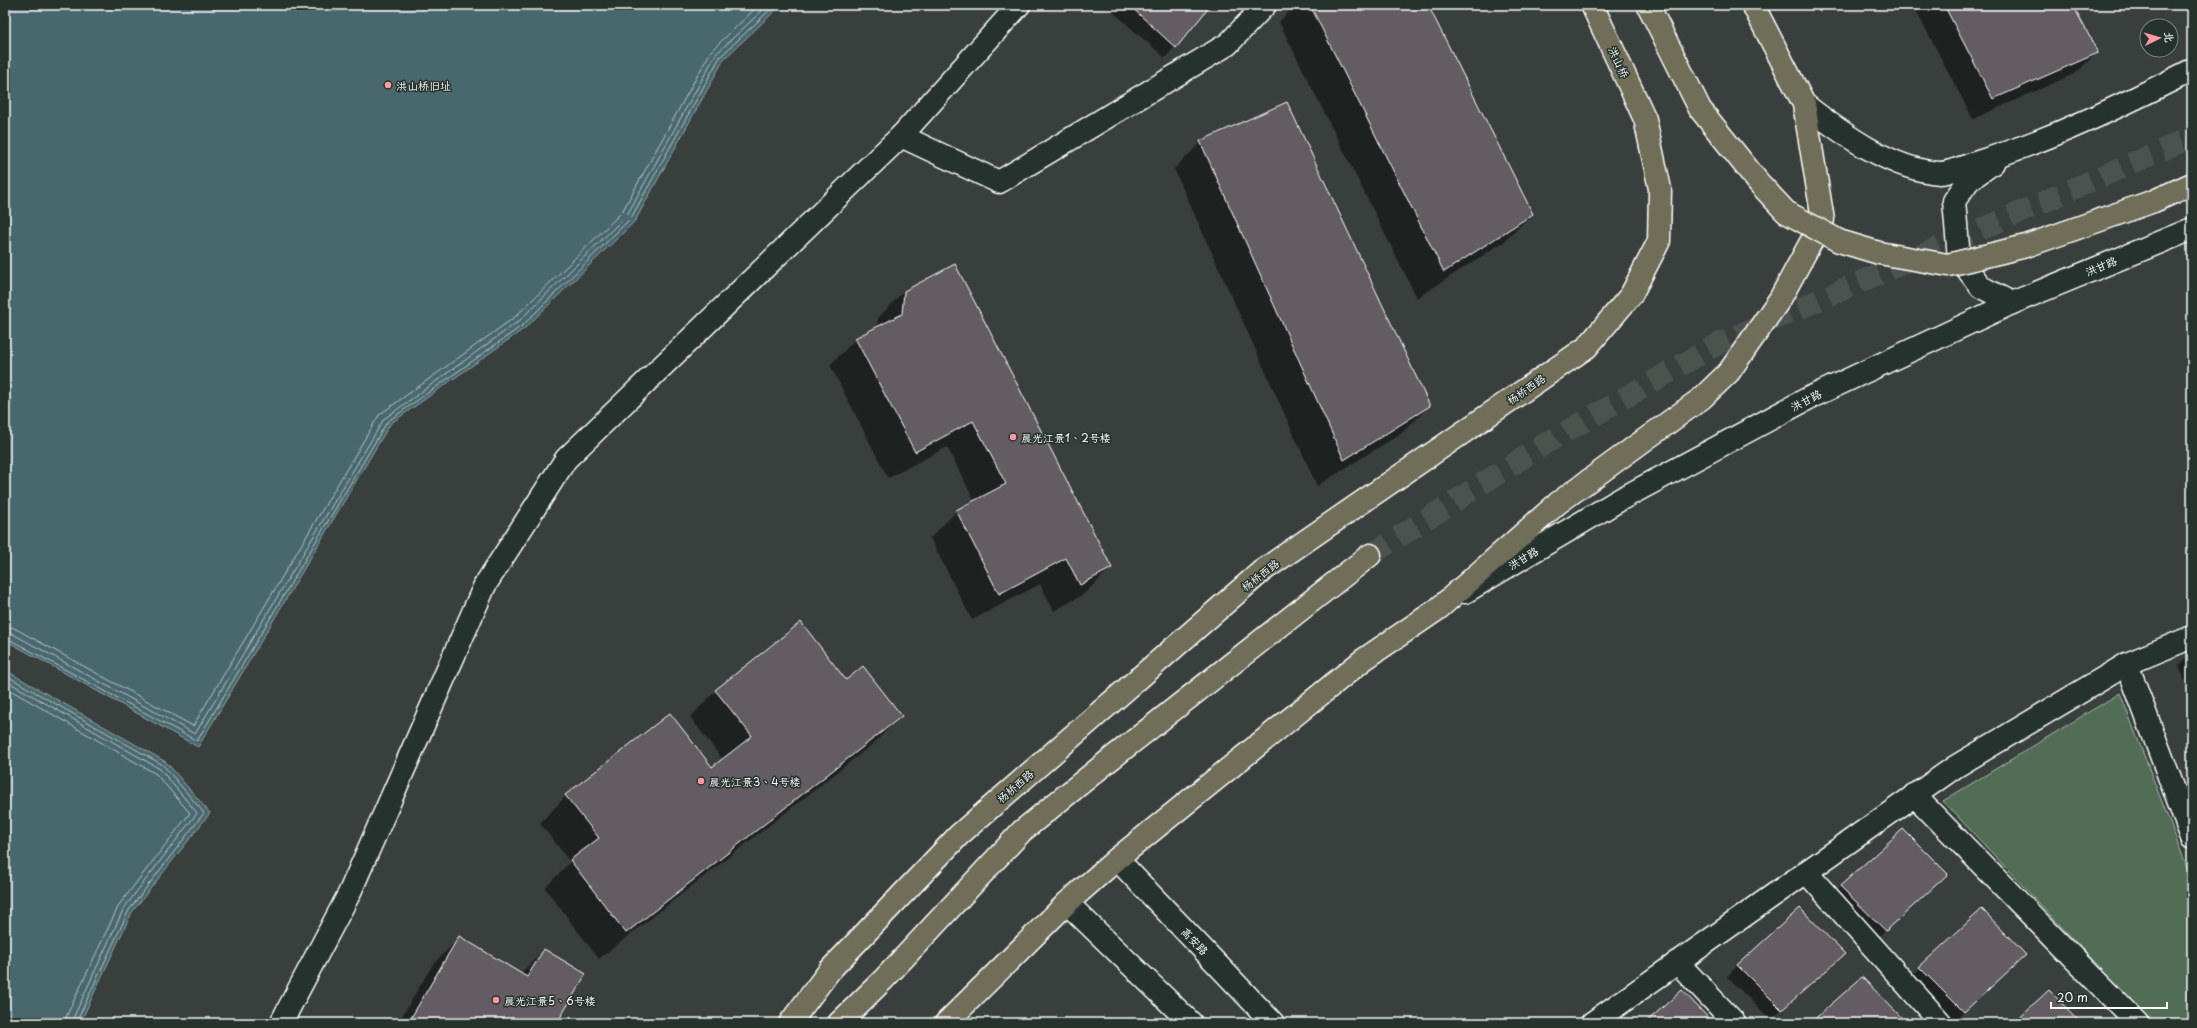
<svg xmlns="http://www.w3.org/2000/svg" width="2197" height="1028" viewBox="0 0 2197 1028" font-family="'Playpen Sans','LXGW WenKai TC',sans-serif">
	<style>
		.green { fill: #516d55; stroke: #a8b6aa }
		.water { fill: #48686e; stroke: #91a4a8 }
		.shadow { fill: #0007 }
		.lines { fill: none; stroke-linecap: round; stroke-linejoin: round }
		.shore { stroke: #b6c3c5; stroke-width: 1 }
		.building { fill: #635b62; stroke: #fff }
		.primary-tunnel { stroke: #4c5250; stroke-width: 22; stroke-dasharray: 22 11; stroke-linecap: butt }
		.lane-casing { stroke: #fff; stroke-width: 25 }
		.secondary-casing { stroke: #fff; stroke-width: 25 }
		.primary-casing { stroke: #fff; stroke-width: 25 }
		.lane { stroke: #26332d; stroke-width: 22 }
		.secondary { stroke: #26332d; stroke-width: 22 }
		.primary { stroke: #706e59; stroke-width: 22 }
		.primary-bridge-casing { stroke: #fff; stroke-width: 25; stroke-linecap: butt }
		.primary-bridge { stroke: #706e59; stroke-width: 22 }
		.poi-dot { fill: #ff9aa2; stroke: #26332d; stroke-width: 1.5 }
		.labels { text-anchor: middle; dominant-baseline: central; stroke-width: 3; stroke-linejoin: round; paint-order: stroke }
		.street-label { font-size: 11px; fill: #fff; stroke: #26332d }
		.poi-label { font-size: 11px; fill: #fff; stroke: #26332d; text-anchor: start }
	</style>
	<rect width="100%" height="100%" fill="#383f3d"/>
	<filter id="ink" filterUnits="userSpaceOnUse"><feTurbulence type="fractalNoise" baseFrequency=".025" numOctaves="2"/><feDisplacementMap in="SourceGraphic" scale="8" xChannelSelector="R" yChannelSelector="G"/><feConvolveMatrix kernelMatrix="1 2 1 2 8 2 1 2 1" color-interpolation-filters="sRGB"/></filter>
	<g filter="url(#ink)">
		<path class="green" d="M 2120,693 L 2192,880 L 2192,1023 L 2152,1023 L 1943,801 Z"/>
		<g class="water">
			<path d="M 5,5 L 781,5 L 724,59 L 635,221 L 525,328 L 390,424 L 198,747 L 5,640 Z"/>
			<path d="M 5,670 L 166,762 L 210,813 L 132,912 L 80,1023 L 5,1023 Z"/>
		</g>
		<g class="shadow">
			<path d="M 1105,5 L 1210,5 L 1165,58 Z"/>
			<path d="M 1296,5 L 1427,5 L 1532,214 L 1505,241 L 1417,298 L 1279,22 Z"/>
			<path d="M 1913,5 L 2072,5 L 2097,53 L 2076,73 L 1973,119 Z"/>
			<path d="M 1201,142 L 1429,406 L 1403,432 L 1317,486 L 1174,169 Z"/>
			<path d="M 904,291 L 1111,568 L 1084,594 L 1054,611 L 1040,584 L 972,620 L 930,538 L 957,511 L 975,502 L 947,447 L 888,478 L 830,365 L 856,339 L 877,328 L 878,318 Z"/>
			<path d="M 2192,653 L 2192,700 L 2179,665 Z"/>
			<path d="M 846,681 L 901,716 L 874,743 L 599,959 L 545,888 L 570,862 L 540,823 L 566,796 L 712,769 L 723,760 L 690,717 L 716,691 Z"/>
			<path d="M 1935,885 L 1874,941 L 1830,897 L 1841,886 Z"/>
			<path d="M 459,938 L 520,974 L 544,950 L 556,1023 L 398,1023 L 433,964 Z"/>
			<path d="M 2025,955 L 1952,1023 L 1909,979 L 1920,968 Z"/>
			<path d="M 1738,965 L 1832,965 L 1771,1020 L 1727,977 Z"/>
			<path d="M 1862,978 L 1904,1023 L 1812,1023 Z"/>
		</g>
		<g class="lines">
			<g class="shore">
				<path d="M 5,626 L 14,628 L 193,726 L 379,415 L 515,317 L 622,212 L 711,51 L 759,5"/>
				<path d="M 5,632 L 11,633 L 195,734 L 384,419 L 519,321 L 627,215 L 716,54 L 768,5"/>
				<path d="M 5,637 L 197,741 L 387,422 L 523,325 L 631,218 L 720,57 L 775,5"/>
				<path d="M 5,675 L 163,765 L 204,813 L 129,910 L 76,1023"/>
				<path d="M 5,680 L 160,769 L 197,813 L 124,908 L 71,1023"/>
				<path d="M 5,687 L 156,774 L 190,813 L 119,905 L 67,1015 L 65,1023"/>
			</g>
		</g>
		<g class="building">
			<path d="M 1129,5 L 1211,5 L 1176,48 Z"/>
			<path d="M 1310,5 L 1428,5 L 1533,214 L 1444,272 Z"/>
			<path d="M 1944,5 L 2073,5 L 2098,53 L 1993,99 Z"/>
			<path d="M 1287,102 L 1430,406 L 1344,460 L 1200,141 Z"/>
			<path d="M 955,264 L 1112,568 L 1080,585 L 1066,558 L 999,594 L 956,510 L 1006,484 L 973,421 L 915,452 L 855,338 L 902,314 L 904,291 Z"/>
			<path d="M 801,622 L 846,680 L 863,666 L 902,716 L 626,933 L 570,860 L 599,838 L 565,795 L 670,713 L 712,767 L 752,736 L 715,690 Z"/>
			<path d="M 1903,829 L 1948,874 L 1886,931 L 1840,886 Z"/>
			<path d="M 1800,908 L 1845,954 L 1782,1010 L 1737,965 Z"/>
			<path d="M 1982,909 L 2026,955 L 1964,1012 L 1919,967 Z"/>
			<path d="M 459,936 L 527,977 L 544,949 L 586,974 L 557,1023 L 408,1023 Z"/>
			<path d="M 1862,977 L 1906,1022 L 1810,1023 Z"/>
			<path d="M 1682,990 L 1713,1023 L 1645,1023 Z"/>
			<path d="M 2049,990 L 2081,1023 L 2013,1023 Z"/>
		</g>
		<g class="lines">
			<path class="primary-tunnel" d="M 1370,555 L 1543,445 L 1718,344 L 2192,137"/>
			<defs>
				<g id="lane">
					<path d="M 901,136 L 999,182 L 1228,44 L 1265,5"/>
					<path d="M 2127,664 L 2192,838"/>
					<path d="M 1914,795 L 2137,1023"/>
					<path d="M 1806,872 L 1941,1023"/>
					<path d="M 1677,962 L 1735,1023"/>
					<path d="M 281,1023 L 349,894 L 485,585 L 566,459 L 901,136 L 1019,5"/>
					<path d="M 1592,1023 L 1955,767 L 2127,664 L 2192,637"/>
				</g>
				<g id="secondary">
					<path d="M 1804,104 C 1841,133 1892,170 1940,173 C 1951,173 1967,165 1978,162 C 2053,139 2123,105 2192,70"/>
					<path d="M 1993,163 L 1969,180 L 1954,201 L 1959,258 L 1981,287 L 2012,303"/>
					<path d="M 1465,592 L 1621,499 L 1809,398 L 2012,303 L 2192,229"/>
					<path d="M 1117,859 L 1273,1023"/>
					<path d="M 1067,903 L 1191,1023"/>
				</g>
				<g id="primary">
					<path d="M 790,1023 L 830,970 L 959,835 L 1262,571 L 1587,347 L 1631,295 L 1659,241 L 1660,189 L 1645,119 L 1592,5"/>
					<path d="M 839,1023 L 884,979 L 1022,831 L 1107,762 L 1370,555"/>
					<path d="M 946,1023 L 1067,903 L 1117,859 L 1363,660 L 1438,609 L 1558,503 L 1702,398 L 1729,372 L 1780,299 L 1823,220 L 1804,104 L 1753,5"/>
				</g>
			</defs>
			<use href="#lane" class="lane-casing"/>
			<use href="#secondary" class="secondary-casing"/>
			<use href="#primary" class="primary-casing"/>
			<use href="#lane" class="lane"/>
			<use href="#secondary" class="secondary"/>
			<use href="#primary" class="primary"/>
			<defs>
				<path id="primary-bridge" d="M 1648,5 L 1700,109 L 1759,183 L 1786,212 L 1839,241 L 1879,253 L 1948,265 L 2026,246 L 2154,201 L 2192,184"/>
			</defs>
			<use href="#primary-bridge" class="primary-bridge-casing"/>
			<use href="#primary-bridge" class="primary-bridge"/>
		</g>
	</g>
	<g class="poi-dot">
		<circle cx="388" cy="85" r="4"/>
		<circle cx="1013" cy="437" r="4"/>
		<circle cx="701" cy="781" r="4"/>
		<circle cx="496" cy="1000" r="4"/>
	</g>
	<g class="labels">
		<g class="street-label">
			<text transform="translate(1619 62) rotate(65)">洪山桥</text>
			<text transform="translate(2101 266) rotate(-22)">洪甘路</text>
			<text transform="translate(1526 389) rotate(-35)">杨桥西路</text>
			<text transform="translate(1806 400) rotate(-27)">洪甘路</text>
			<text transform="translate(1523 558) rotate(-31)">洪甘路</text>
			<text transform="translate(1260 575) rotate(-38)">杨桥西路</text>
			<text transform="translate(1015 786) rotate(-41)">杨桥西路</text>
			<text transform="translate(1195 941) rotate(46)">高安路</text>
		</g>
		<g class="poi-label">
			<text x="396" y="85">洪山桥旧址</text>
			<text x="1021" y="437">晨光江景1、2号楼</text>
			<text x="709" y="781">晨光江景3、4号楼</text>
			<text x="504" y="1000">晨光江景5、6号楼</text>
		</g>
	</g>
	<rect width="2197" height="1028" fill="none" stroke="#26332d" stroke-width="20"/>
	<rect x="10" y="10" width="2177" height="1008" fill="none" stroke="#fff" stroke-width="1.5" filter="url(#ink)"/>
	<g transform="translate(2159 38) rotate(85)"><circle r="19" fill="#26332d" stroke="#7d8581"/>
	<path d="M0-3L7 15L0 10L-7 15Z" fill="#ff9aa2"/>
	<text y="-6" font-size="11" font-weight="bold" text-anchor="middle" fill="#ffffff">北</text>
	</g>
	<path d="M2051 1002v6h116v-6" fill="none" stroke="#ffffff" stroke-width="2"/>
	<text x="2057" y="1002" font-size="12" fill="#ffffff" stroke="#26332d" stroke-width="3" paint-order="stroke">20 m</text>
</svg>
